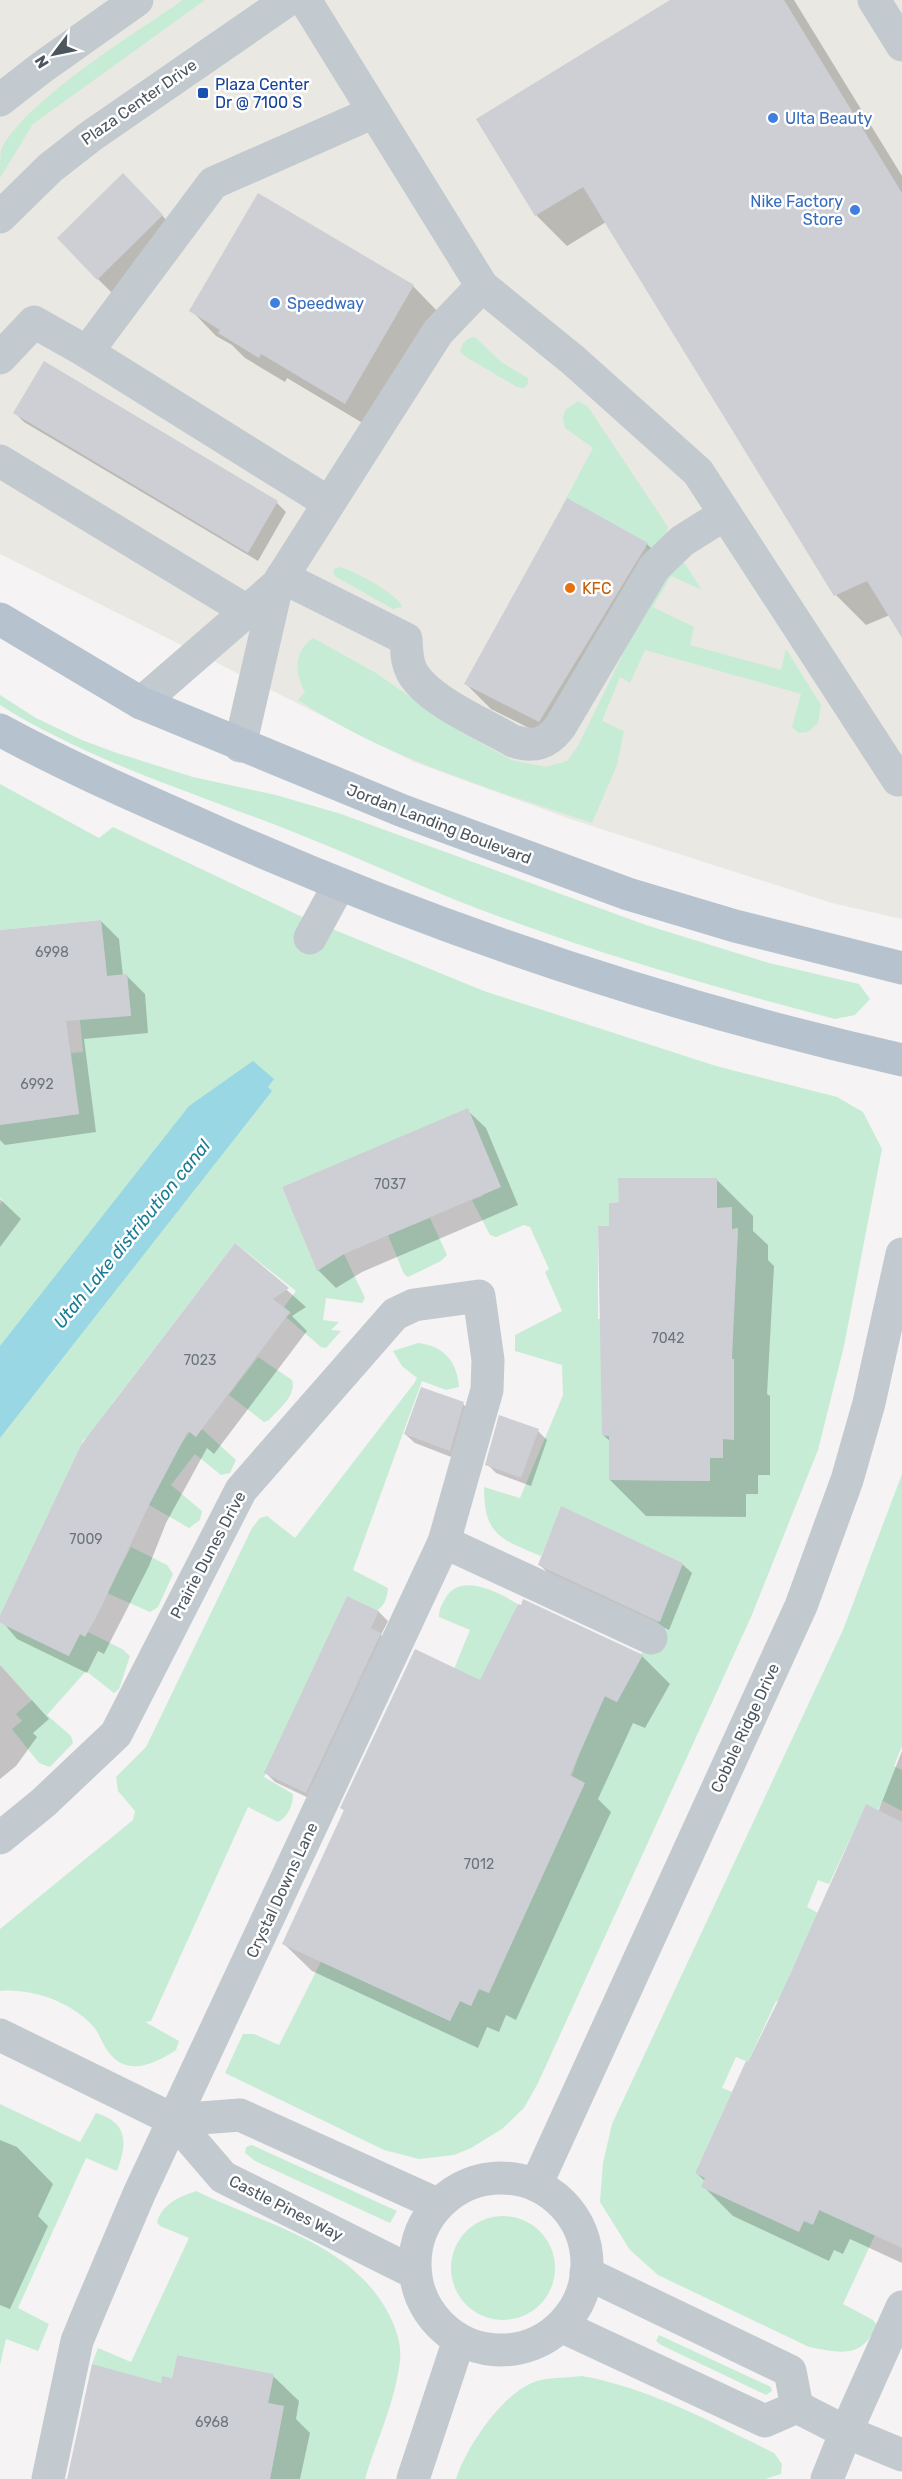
<svg xmlns="http://www.w3.org/2000/svg" width="902" height="2479" viewBox="0 0 902 2479" font-family="Rubik,sans-serif">
	<style>
		.commercial { fill: #eae8e2 }
		.green { fill: #c7ecd5; fill-rule: evenodd }
		.water { fill: #99d7e5 }
		.shadow { fill: #0003 }
		.building { fill: #cdcfd4 }
		.lines { fill: none; stroke-linecap: round; stroke-linejoin: round }
		.minor { stroke: #c2cad0; stroke-width: 33 }
		.major { stroke: #b6c3ce; stroke-width: 33 }
		.transit-dot { fill: #1a4fb4; stroke: #fff; stroke-width: 2 }
		.shop-dot { fill: #3f7fe0; stroke: #fff; stroke-width: 2 }
		.food-dot { fill: #e8710a; stroke: #fff; stroke-width: 2 }
		.labels { text-anchor: middle; dominant-baseline: central; stroke-width: 5; stroke-linejoin: round; paint-order: stroke }
		.number-label { font-size: 14px; fill: #6c747c }
		.transit-label { font-size: 16px; fill: #164399; stroke: #fff; text-anchor: start }
		.street-label { font-size: 16px; fill: #4c565f; stroke: #fff }
		.shop-label { font-size: 16px; fill: #366cbe; stroke: #fff; text-anchor: start }
		.food-label { font-size: 16px; fill: #c56008; stroke: #fff; text-anchor: start }
		.water-label { font-size: 18px; font-style: italic; fill: #1a7d94; stroke: #fff }
	</style>
	<rect width="100%" height="100%" fill="#f5f3f3"/>
	<path class="commercial" d="M 0,0 L 902,0 L 902,919 L 832,903 L 570,819 L 414,762 L 0,554 Z"/>
	<g class="green">
		<path d="M 183,0 L 205,0 L 33,124 L 0,178 C 0,170 0,158 1,150 C 24,101 137,32 183,0 Z"/>
		<path d="M 475,337 L 501,362 L 528,378 L 528,384 L 524,388 L 517,387 L 466,357 L 460,352 C 462,343 466,338 475,337 Z"/>
		<path d="M 578,401 L 588,407 L 668,527 L 666,535 L 650,552 L 646,547 L 562,506 L 593,448 L 565,428 L 563,418 L 565,410 Z"/>
		<path d="M 678,560 L 685,564 L 702,590 L 671,576 L 653,607 L 694,627 L 690,645 L 781,670 L 786,649 L 821,705 L 818,723 L 808,732 L 799,733 L 792,727 L 801,694 L 645,650 L 630,683 L 620,677 L 602,721 L 624,731 L 617,765 L 592,823 C 491,789 388,759 298,700 L 305,692 C 295,675 293,651 313,638 L 376,673 L 461,732 L 512,760 L 546,767 L 567,761 L 578,746 L 653,592 Z"/>
		<path d="M 339,567 C 352,569 399,595 402,607 L 393,609 L 338,578 L 334,575 L 334,569 Z"/>
		<path d="M 0,695 L 36,718 L 82,740 L 114,752 L 193,777 L 276,795 L 341,814 L 646,925 L 769,963 L 859,984 L 870,999 L 855,1015 L 835,1019 C 708,986 581,949 458,901 C 402,878 347,853 291,831 C 194,793 87,760 0,705 Z"/>
		<path d="M 0,784 L 99,838 L 113,827 L 298,915 L 484,991 L 716,1066 L 837,1097 L 863,1112 L 882,1149 L 844,1346 L 818,1450 L 751,1617 L 538,2083 L 524,2108 L 502,2129 L 471,2148 L 454,2155 L 419,2159 L 384,2150 L 225,2073 L 243,2034 L 254,2034 L 279,2045 C 349,1909 413,1771 470,1630 L 439,1617 C 439,1610 441,1606 445,1599 C 460,1571 499,1593 518,1604 L 497,1648 L 617,1702 L 664,1610 L 683,1563 L 562,1507 L 541,1556 C 500,1539 484,1535 484,1487 L 520,1498 L 563,1395 L 562,1365 L 515,1351 L 515,1335 L 562,1311 L 545,1272 L 549,1269 L 530,1227 L 524,1225 L 496,1237 L 490,1235 L 472,1200 L 483,1196 L 479,1188 L 468,1109 L 282,1187 L 313,1261 L 338,1257 L 344,1254 L 365,1298 L 362,1303 L 326,1298 L 323,1320 L 339,1322 L 331,1330 L 341,1331 L 326,1348 L 321,1347 L 286,1317 L 291,1313 L 284,1307 L 296,1291 L 235,1243 L 112,1404 L 175,1452 L 190,1432 L 202,1429 L 236,1460 L 230,1473 L 221,1475 L 195,1454 L 171,1485 L 202,1511 L 200,1520 L 189,1528 L 149,1505 L 154,1472 L 84,1439 L 0,1615 L 0,1205 L 3,1200 L 0,1198 L 0,1125 L 79,1114 L 71,1053 L 83,1052 L 80,1020 L 131,1015 L 127,975 L 107,976 L 101,920 L 0,930 ZM 619,1178 L 717,1178 L 717,1208 L 732,1208 L 732,1229 L 738,1229 L 734,1312 L 726,1359 L 734,1359 L 734,1439 L 723,1439 L 722,1458 L 710,1458 L 710,1481 L 619,1480 L 609,1436 L 602,1435 L 602,1356 L 610,1319 L 598,1319 L 598,1227 L 609,1226 L 609,1203 L 619,1202 ZM 581,1749 L 522,1920 L 489,1993 L 479,1989 L 471,2006 L 460,2001 L 450,2021 L 368,1983 Z"/>
		<path d="M 430,1218 L 447,1255 L 441,1261 L 408,1277 L 404,1274 L 388,1235 Z"/>
		<path d="M 418,1343 C 444,1346 457,1361 459,1387 L 446,1390 L 422,1381 L 353,1570 L 388,1588 C 387,1597 385,1606 377,1610 L 347,1596 L 264,1777 L 293,1794 C 293,1805 288,1817 278,1822 L 248,1807 L 151,2021 L 145,2022 L 179,2041 L 176,2050 C 156,2063 129,2077 110,2054 C 103,2046 100,2034 93,2026 C 71,2002 32,1988 0,1991 L 0,1929 L 133,1820 L 135,1811 L 118,1791 L 116,1777 L 146,1747 L 252,1528 L 260,1518 L 267,1516 L 295,1538 L 415,1382 L 417,1378 L 402,1366 L 393,1351 Z"/>
		<path d="M 258,1357 L 292,1380 C 297,1395 279,1409 269,1420 L 264,1422 L 229,1395 Z"/>
		<path d="M 902,1474 L 902,1746 L 894,1766 L 902,1770 L 902,1811 L 883,1801 L 878,1810 L 866,1805 L 829,1884 L 818,1880 L 807,1907 L 818,1913 L 789,1976 L 802,1983 L 791,2007 L 776,2001 L 748,2062 L 736,2057 L 722,2088 L 732,2092 L 695,2173 L 705,2178 L 702,2187 L 813,2224 L 848,2148 L 875,2235 L 843,2304 L 873,2320 L 877,2325 C 862,2359 841,2353 809,2347 L 658,2275 L 630,2250 L 600,2202 L 603,2163 L 612,2124 L 843,1630 Z"/>
		<path d="M 131,1547 L 167,1565 L 173,1574 L 158,1607 L 150,1612 L 107,1593 Z"/>
		<path d="M 0,1623 L 68,1656 L 80,1634 L 85,1636 L 88,1632 L 122,1649 L 130,1656 L 119,1689 L 114,1693 L 86,1671 L 47,1715 L 71,1736 L 73,1743 L 50,1767 L 39,1763 L 12,1729 L 22,1721 L 16,1714 L 32,1700 L 0,1665 Z"/>
		<path d="M 0,2104 L 80,2142 L 96,2113 C 129,2123 127,2144 117,2171 L 86,2158 L 18,2308 L 49,2324 L 38,2351 L 6,2339 L 0,2365 Z"/>
		<path d="M 252,2145 L 397,2211 L 390,2223 L 255,2161 L 245,2153 L 246,2147 Z"/>
		<path d="M 196,2191 C 261,2223 348,2242 386,2309 C 395,2325 402,2342 400,2361 C 395,2403 377,2439 365,2479 L 270,2479 L 284,2406 L 268,2403 L 274,2374 L 177,2355 L 172,2378 L 162,2377 L 158,2400 L 92,2364 L 98,2348 L 131,2362 L 189,2238 L 160,2226 L 157,2222 C 163,2203 179,2197 196,2191 Z"/>
		<circle cx="503" cy="2268" r="52"/>
		<path d="M 659,2335 L 771,2387 L 772,2391 L 766,2395 L 661,2345 L 656,2341 Z"/>
		<path d="M 582,2376 C 650,2388 713,2423 774,2453 L 782,2464 L 781,2474 L 765,2479 L 456,2479 C 466,2447 506,2387 541,2380 C 554,2377 569,2378 582,2376 Z"/>
	</g>
	<path class="water" d="M 253,1061 L 274,1079 L 268,1087 L 272,1091 L 0,1438 L 0,1346 L 189,1106 Z"/>
	<g class="shadow">
		<path d="M 673,0 L 794,0 L 902,176 L 902,635 L 890,615 L 866,625 L 836,595 L 606,222 L 567,246 L 537,216 L 478,120 Z"/>
		<path d="M 123,175 L 180,234 L 116,297 L 98,279 Z"/>
		<path d="M 413,286 L 438,312 L 371,428 L 287,378 L 285,382 L 245,358 L 232,345 L 216,336 L 191,310 Z"/>
		<path d="M 45,363 L 277,503 L 286,512 L 258,561 L 24,422 L 15,413 Z"/>
		<path d="M 647,544 L 672,569 L 565,746 L 491,709 L 466,684 Z"/>
		<path d="M 101,921 L 119,939 L 123,976 L 127,976 L 145,994 L 148,1033 L 84,1039 L 96,1132 L 5,1145 L 0,1140 L 0,931 Z"/>
		<path d="M 467,1110 L 486,1128 L 518,1205 L 362,1272 L 336,1288 L 318,1270 Z"/>
		<path d="M 717,1180 L 753,1216 L 753,1231 L 768,1245 L 768,1260 L 774,1266 L 767,1394 L 770,1396 L 770,1475 L 758,1475 L 758,1494 L 746,1494 L 746,1517 L 646,1516 L 610,1480 L 611,1442 L 603,1435 L 610,1228 L 620,1203 Z"/>
		<path d="M 0,1199 L 21,1219 L 0,1247 Z"/>
		<path d="M 236,1245 L 306,1307 L 292,1316 L 307,1331 L 214,1454 L 207,1448 L 166,1523 L 149,1566 L 104,1654 L 98,1651 L 87,1673 L 17,1639 L 0,1619 Z"/>
		<path d="M 463,1404 L 472,1413 L 459,1460 L 415,1443 L 405,1434 Z"/>
		<path d="M 538,1431 L 547,1440 L 531,1486 L 496,1473 L 487,1464 Z"/>
		<path d="M 539,1564 L 682,1564 L 692,1573 L 669,1630 L 549,1574 Z"/>
		<path d="M 348,1598 L 379,1612 L 388,1621 L 381,1635 L 389,1643 L 315,1801 L 275,1782 L 266,1773 Z"/>
		<path d="M 524,1601 L 642,1656 L 670,1684 L 645,1728 L 633,1723 L 598,1799 L 611,1812 L 516,2020 L 506,2015 L 499,2032 L 487,2027 L 478,2048 L 312,1971 L 284,1944 L 345,1812 L 342,1808 L 481,1682 Z"/>
		<path d="M 0,1665 L 49,1719 L 33,1733 L 37,1737 L 16,1766 L 0,1779 Z"/>
		<path d="M 902,1751 L 902,2263 L 850,2239 L 843,2254 L 834,2250 L 829,2261 L 733,2216 L 703,2186 L 705,2181 L 696,2173 L 878,1812 Z"/>
		<path d="M 0,2140 L 17,2147 L 53,2184 L 38,2216 L 48,2226 L 10,2309 L 0,2305 Z"/>
		<path d="M 273,2376 L 299,2401 L 296,2419 L 310,2433 L 300,2479 L 68,2479 L 162,2385 L 173,2380 Z"/>
	</g>
	<g class="building">
		<path d="M 670,0 L 784,0 L 902,193 L 902,638 L 867,581 L 834,596 L 583,187 L 535,216 L 476,119 Z"/>
		<path d="M 123,173 L 163,215 L 97,280 L 57,238 Z"/>
		<path d="M 258,193 L 414,285 L 345,404 L 261,354 L 259,358 L 218,333 L 220,330 L 189,311 Z"/>
		<path d="M 44,361 L 278,501 L 248,553 L 13,413 Z"/>
		<path d="M 567,498 L 648,543 L 539,722 L 464,684 Z"/>
		<path d="M 101,920 L 107,976 L 127,974 L 131,1016 L 66,1021 L 79,1114 L 0,1125 L 0,930 Z"/>
		<path d="M 468,1108 L 501,1187 L 344,1254 L 317,1271 L 282,1187 Z"/>
		<path d="M 618,1178 L 717,1178 L 717,1208 L 732,1207 L 732,1229 L 738,1228 L 732,1359 L 734,1359 L 734,1440 L 723,1439 L 723,1458 L 710,1458 L 710,1481 L 609,1480 L 609,1436 L 602,1435 L 598,1226 L 609,1226 L 609,1203 L 619,1202 Z"/>
		<path d="M 235,1243 L 289,1288 L 273,1299 L 290,1312 L 196,1437 L 188,1431 L 149,1505 L 99,1612 L 85,1637 L 80,1634 L 69,1656 L 0,1623 L 0,1615 L 81,1445 Z"/>
		<path d="M 421,1387 L 464,1402 L 450,1451 L 404,1434 Z"/>
		<path d="M 499,1415 L 539,1429 L 521,1478 L 485,1465 Z"/>
		<path d="M 561,1506 L 683,1563 L 660,1622 L 538,1565 Z"/>
		<path d="M 347,1596 L 379,1611 L 371,1628 L 381,1633 L 306,1793 L 264,1773 Z"/>
		<path d="M 523,1599 L 643,1655 L 617,1702 L 605,1696 L 570,1775 L 585,1783 L 489,1993 L 479,1989 L 471,2006 L 460,2001 L 450,2021 L 282,1944 L 344,1810 L 340,1808 L 415,1649 L 480,1680 L 518,1604 L 521,1605 Z"/>
		<path d="M 866,1804 L 902,1822 L 902,2248 L 819,2210 L 813,2225 L 804,2221 L 799,2232 L 701,2187 L 705,2178 L 695,2173 L 746,2061 L 748,2062 L 778,2001 Z"/>
		<path d="M 177,2355 L 274,2374 L 268,2403 L 284,2406 L 270,2479 L 67,2479 L 92,2364 L 161,2383 L 162,2376 L 172,2378 Z"/>
	</g>
	<g class="lines">
		<g class="minor">
			<path d="M 305,0 L 482,286 L 573,360 L 698,472 L 898,780"/>
			<path d="M 874,0 L 902,45"/>
			<path d="M 0,100 L 41,68 L 137,0"/>
			<path d="M 0,217 L 50,168 L 91,136 L 288,0"/>
			<path d="M 87,352 L 213,183 L 374,112"/>
			<path d="M 0,358 L 34,322 L 87,352 L 329,503"/>
			<path d="M 0,461 L 247,611"/>
			<path d="M 282,577 L 406,639 C 407,650 406,661 412,672 C 428,701 484,724 513,741 C 534,748 547,744 560,727 L 654,568 L 682,541 L 725,514"/>
			<path d="M 141,703 L 277,585 L 438,332 L 482,286"/>
			<path d="M 240,746 L 277,585"/>
			<path d="M 310,938 L 339,885"/>
			<path d="M 444,1542 L 651,1638"/>
			<path d="M 0,1838 L 43,1803 L 116,1734 L 241,1490 L 395,1314 L 414,1305 L 479,1296 L 488,1360 L 487,1390 L 444,1542 L 139,2194 L 91,2307 L 77,2341 L 48,2479"/>
			<path d="M 0,2035 L 174,2120 L 223,2177 L 415,2273"/>
			<path d="M 174,2120 L 240,2115 L 437,2204"/>
			<circle cx="501" cy="2264" r="86"/>
			<path d="M 536,2185 L 801,1606 L 847,1480 L 869,1403 L 902,1254"/>
			<path d="M 586,2273 L 790,2371 L 797,2407"/>
			<path d="M 902,2307 L 846,2432 L 902,2455"/>
			<path d="M 561,2326 L 765,2421 L 797,2407 L 846,2432 L 827,2479"/>
			<path d="M 413,2479 L 459,2340"/>
		</g>
		<g class="major">
			<path d="M 0,619 L 141,703 L 403,811 L 628,894 L 735,926 L 902,968"/>
			<path d="M 0,730 C 68,767 139,798 210,829 C 432,928 665,1006 902,1060"/>
		</g>
	</g>
	<rect class="transit-dot" x="197" y="87" width="12" height="12" rx="3"/>
	<g class="shop-dot">
		<circle cx="773" cy="118" r="6"/>
		<circle cx="855" cy="210" r="6"/>
		<circle cx="275" cy="303" r="6"/>
	</g>
	<circle class="food-dot" cx="570" cy="588" r="6"/>
	<g class="labels">
		<g class="number-label">
			<text x="52" y="952">6998</text>
			<text x="37" y="1084">6992</text>
			<text x="390" y="1184">7037</text>
			<text x="668" y="1338">7042</text>
			<text x="200" y="1360">7023</text>
			<text x="86" y="1539">7009</text>
			<text x="479" y="1864">7012</text>
			<text x="212" y="2422">6968</text>
		</g>
		<g class="transit-label">
			<text x="215" y="84">Plaza Center<tspan x="215" dy="18">Dr @ 7100 S</tspan></text>
		</g>
		<g class="street-label">
			<text transform="translate(139 102) rotate(-35)">Plaza Center Drive</text>
			<text transform="translate(439 824) rotate(21)">Jordan Landing Boulevard</text>
			<text transform="translate(208 1555) rotate(-62)">Prairie Dunes Drive</text>
			<text transform="translate(745 1728) rotate(-65)">Cobble Ridge Drive</text>
			<text transform="translate(282 1890) rotate(-65)">Crystal Downs Lane</text>
			<text transform="translate(286 2208) rotate(27)">Castle Pines Way</text>
		</g>
		<g class="shop-label">
			<text x="785" y="118">Ulta Beauty</text>
			<text x="843" y="201" text-anchor="end">Nike Factory<tspan x="843" dy="18">Store</tspan></text>
			<text x="287" y="303">Speedway</text>
		</g>
		<g class="food-label">
			<text x="582" y="588">KFC</text>
		</g>
		<g class="water-label">
			<text transform="translate(132 1234) rotate(-51)">Utah Lake distribution canal</text>
		</g>
	</g>
	<g transform="translate(54 54) rotate(238)" stroke="#ffffff" stroke-width="4.5" paint-order="stroke">
	<path d="M0-4.5L10 22L0 15L-10 22Z" fill="#4c565f"/>
	<text y="-9" font-size="16" font-weight="bold" text-anchor="middle" fill="#4c565f">N</text>
	</g>
</svg>
